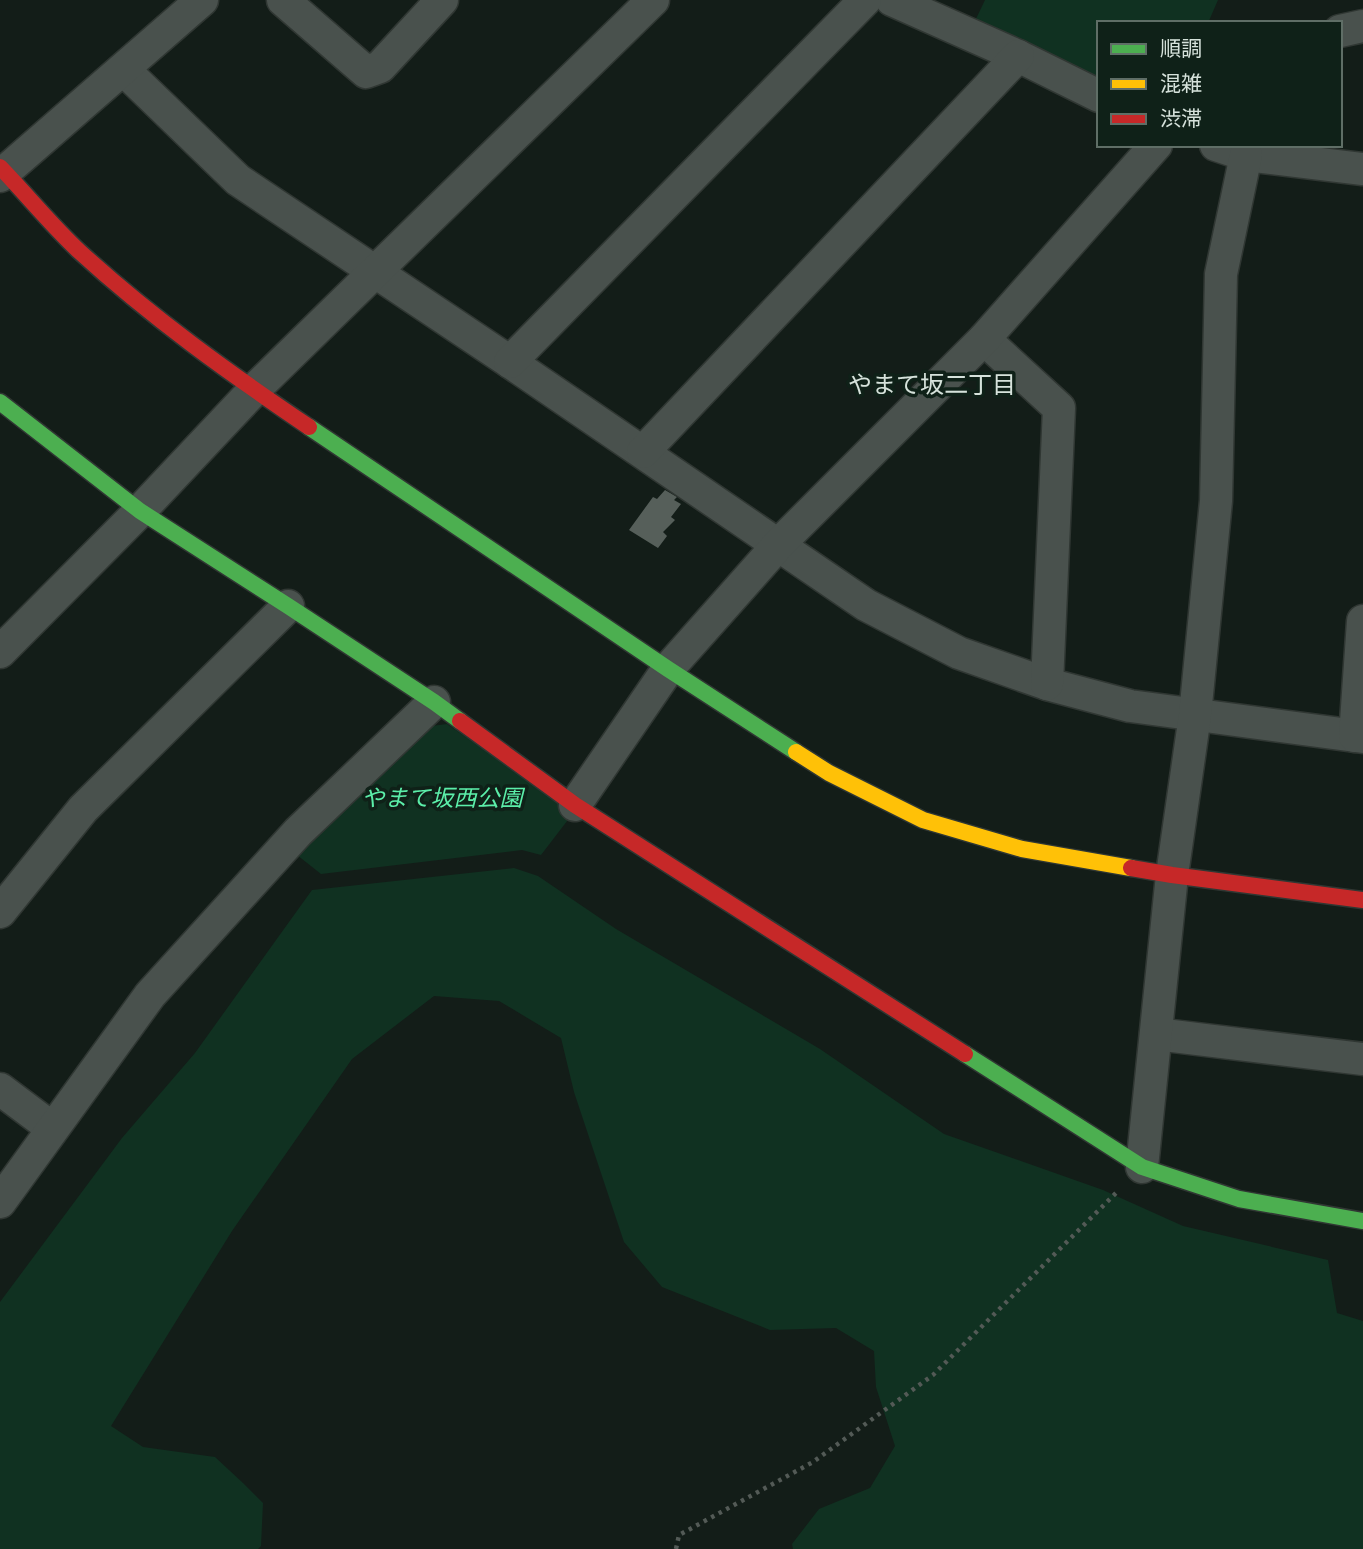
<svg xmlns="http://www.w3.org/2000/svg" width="1363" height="1549" viewBox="0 0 1363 1549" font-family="'Noto Serif','Noto Sans JP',serif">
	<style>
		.green { fill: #103121 }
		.building { fill: #565f5a }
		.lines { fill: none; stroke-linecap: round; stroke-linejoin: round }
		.street-casing { stroke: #303733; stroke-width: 35 }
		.fast-casing { stroke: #303733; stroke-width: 19 }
		.slow-casing { stroke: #303733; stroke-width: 19 }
		.jam-casing { stroke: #303733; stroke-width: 19 }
		.path { stroke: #535a56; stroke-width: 4.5; stroke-dasharray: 3.5 5; stroke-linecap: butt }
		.street { stroke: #49514d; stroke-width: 32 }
		.fast { stroke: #4caf50; stroke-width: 16 }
		.slow { stroke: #ffc107; stroke-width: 16 }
		.jam { stroke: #c62828; stroke-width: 16 }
		.labels { text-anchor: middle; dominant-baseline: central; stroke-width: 7; stroke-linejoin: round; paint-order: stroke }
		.park-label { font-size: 23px; font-style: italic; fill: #5beea9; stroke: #0f2118 }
		.neighbourhood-label { font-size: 24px; fill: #d6e2db; stroke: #0f2118 }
	</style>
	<rect width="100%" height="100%" fill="#131d18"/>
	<g class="green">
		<path d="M 985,0 L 1218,0 L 1208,23 L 1099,23 L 1099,83 L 973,25 Z"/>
		<path d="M 447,724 L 574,812 L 541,855 L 522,850 L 321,874 L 297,855 L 424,727 Z"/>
		<path d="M 514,868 L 538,876 L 616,929 L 820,1049 L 944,1134 L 1103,1190 L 1183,1226 L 1328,1260 L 1337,1313 L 1363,1321 L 1363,1549 L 793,1549 L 792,1544 L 819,1509 L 870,1488 L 895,1446 L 876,1387 L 874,1351 L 836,1328 L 770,1330 L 662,1287 L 624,1242 L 574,1092 L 561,1038 L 499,1001 L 434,996 L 352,1059 L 232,1231 L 111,1426 L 143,1447 L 215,1457 L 243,1483 L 263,1503 L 261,1546 L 258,1549 L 0,1549 L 0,1302 L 122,1138 L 195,1053 L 312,890 Z"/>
	</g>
	<path class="building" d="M 665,490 L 677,497 L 674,500 L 681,504 L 671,517 L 675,520 L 663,532 L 667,536 L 658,548 L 629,530 L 653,497 L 657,499 Z"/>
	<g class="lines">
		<defs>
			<g id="street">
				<path d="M 283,0 L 366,72 L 380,67 L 442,0"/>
				<path d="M 892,0 L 1018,56 L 1099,96"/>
				<path d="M 1340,31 L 1363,26"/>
				<path d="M 124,70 L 238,180 L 510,362 L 866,605 L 959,653 L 1047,684 L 1130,706 L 1363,737"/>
				<path d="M 1216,145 L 1246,155 L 1363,169"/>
				<path d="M 0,176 L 202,0"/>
				<path d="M 984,339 L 1059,408 L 1047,684"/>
				<path d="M 510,362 L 865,0"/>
				<path d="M 643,452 L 1018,56"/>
				<path d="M 0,652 L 140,511 L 254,390 L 653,0"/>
				<path d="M 1355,736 L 1363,621"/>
				<path d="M 575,805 L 668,669 L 779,544 L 984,339 L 1156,145"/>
				<path d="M 0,912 L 83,809 L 288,606"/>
				<path d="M 1156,1034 L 1363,1059"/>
				<path d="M 0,1089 L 52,1128"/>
				<path d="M 1142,1167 L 1172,875 L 1195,715 L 1216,501 L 1221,274 L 1246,155"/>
				<path d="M 0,1202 L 150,995 L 298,832 L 434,702"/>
			</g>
			<g id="fast">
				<path d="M 0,402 L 140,511 L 288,606 L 434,702 L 460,721"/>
				<path d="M 309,427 L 668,669 L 796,752"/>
				<path d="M 965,1054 L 1142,1167 L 1239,1199 L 1363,1221"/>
			</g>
			<path id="slow" d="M 796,752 L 829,773 L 923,820 L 1022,849 L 1131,868"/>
			<g id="jam">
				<path d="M 0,167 C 27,195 52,226 80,252 C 151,317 229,373 309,427"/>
				<path d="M 460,721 L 575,805 L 965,1054"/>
				<path d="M 1131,868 L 1172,875 L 1363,900"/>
			</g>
		</defs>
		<use href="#street" class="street-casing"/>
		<use href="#fast" class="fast-casing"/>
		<use href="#slow" class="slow-casing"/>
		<use href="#jam" class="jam-casing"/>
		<path class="path" d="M 676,1549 L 679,1535 L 813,1462 L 933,1375 L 1119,1190"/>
		<use href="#street" class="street"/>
		<use href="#fast" class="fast"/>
		<use href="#slow" class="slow"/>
		<use href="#jam" class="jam"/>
	</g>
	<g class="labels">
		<g class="park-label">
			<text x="442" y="797">やまて坂西公園</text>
		</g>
		<g class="neighbourhood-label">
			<text x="932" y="383">やまて坂二丁目</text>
		</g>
	</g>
	<rect x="1097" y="21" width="245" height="126" fill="#0f2118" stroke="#5f6e66" stroke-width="2"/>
	<rect x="1111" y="44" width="35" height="10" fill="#4caf50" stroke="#5f6e66" stroke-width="2"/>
	<text x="1160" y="56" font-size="21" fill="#d6e2db">順調</text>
	<rect x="1111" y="79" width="35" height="10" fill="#ffc107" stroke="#5f6e66" stroke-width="2"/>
	<text x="1160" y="91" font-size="21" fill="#d6e2db">混雑</text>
	<rect x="1111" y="114" width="35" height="10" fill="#c62828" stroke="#5f6e66" stroke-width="2"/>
	<text x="1160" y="126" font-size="21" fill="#d6e2db">渋滞</text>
</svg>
